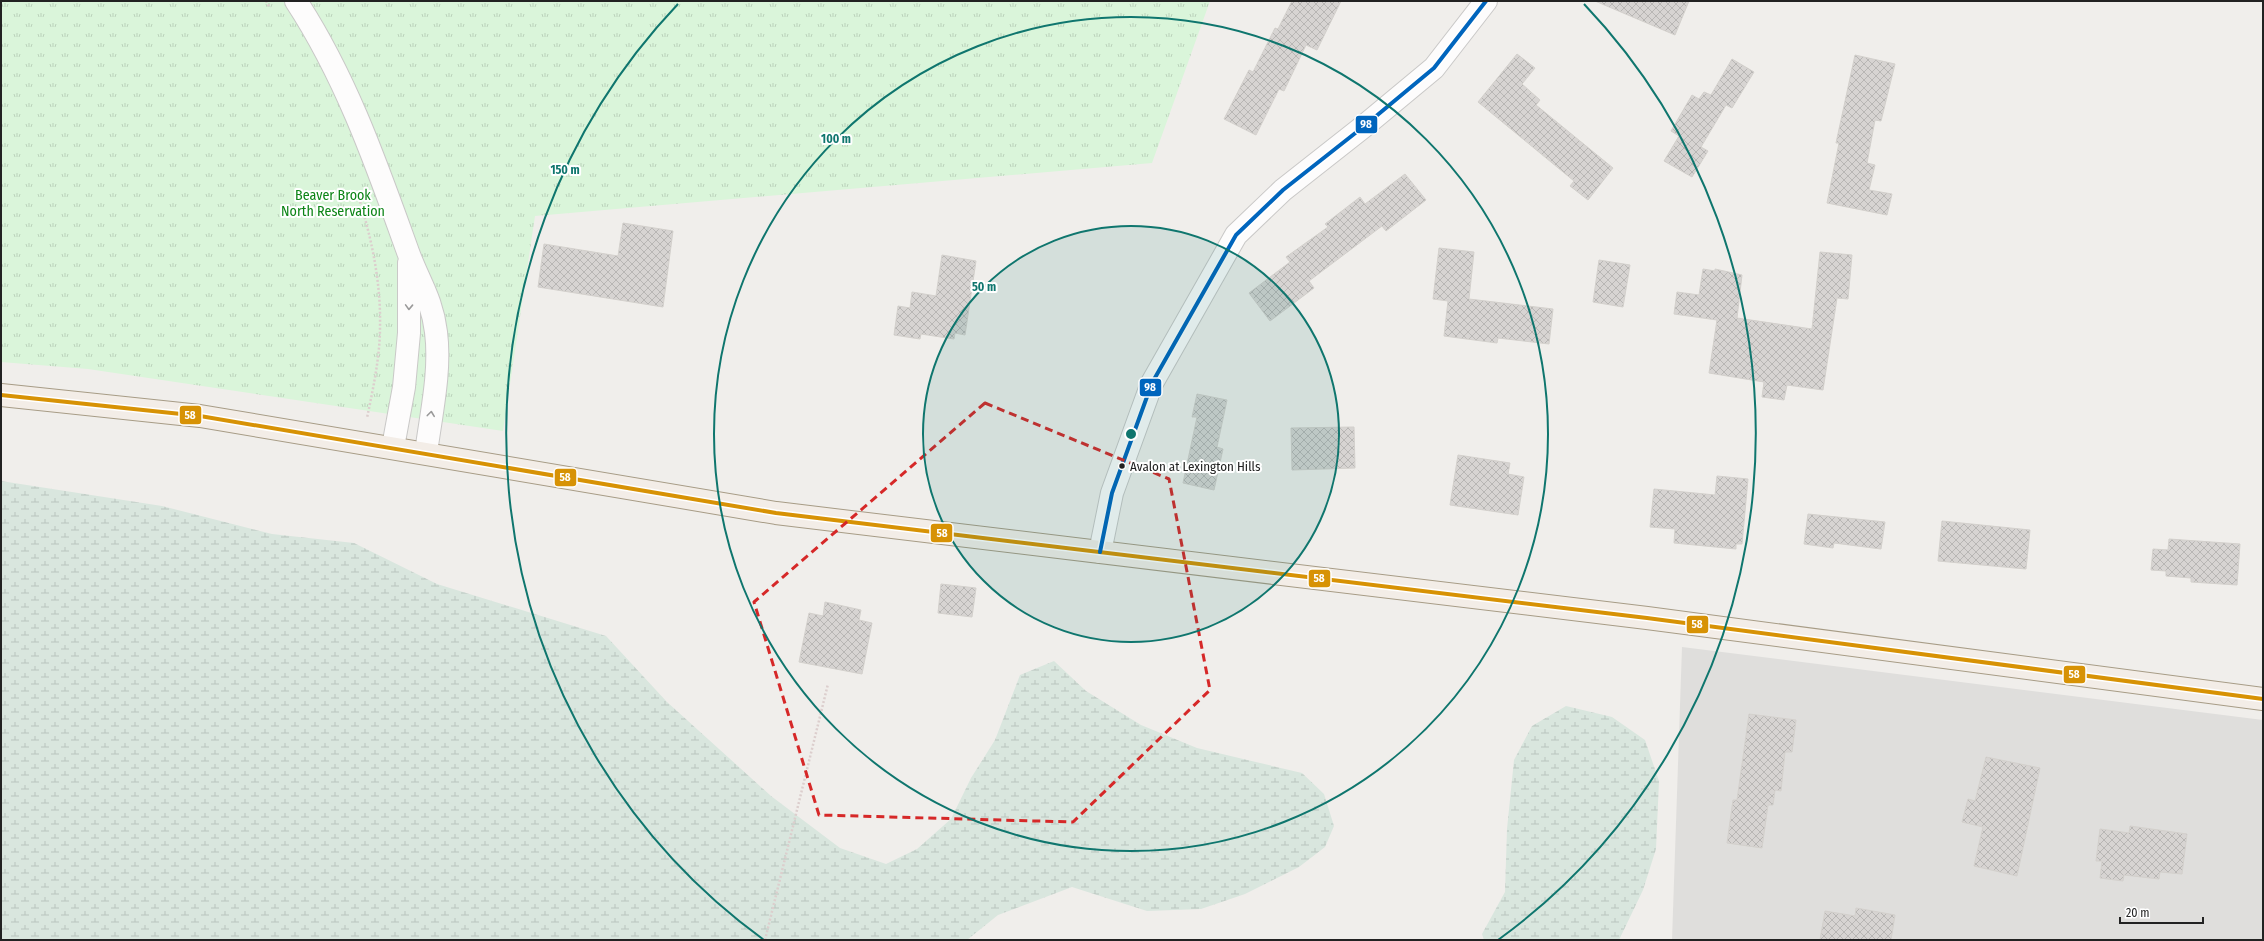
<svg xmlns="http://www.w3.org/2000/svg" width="2264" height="941" viewBox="0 0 2264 941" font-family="'Fira Sans Condensed',sans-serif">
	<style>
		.residential { fill: #dfdedc }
		.wetland { fill: url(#wetland-marsh) }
		.park { fill: url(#park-tufts) }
		.building { fill: url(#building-cross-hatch); stroke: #d3d0cc }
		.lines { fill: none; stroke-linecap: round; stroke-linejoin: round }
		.minor-casing { stroke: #c9c8c7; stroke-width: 24 }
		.major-casing { stroke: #a79c86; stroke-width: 24 }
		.path { stroke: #dccecd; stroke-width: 2.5; stroke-dasharray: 2 2; stroke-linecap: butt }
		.minor { stroke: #fdfcfc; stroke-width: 22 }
		.major { stroke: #f3ede7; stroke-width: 22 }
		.bus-1-casing { stroke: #fff; stroke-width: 7 }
		.bus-2-casing { stroke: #fff; stroke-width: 7 }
		.bus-1 { stroke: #d79205; stroke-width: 4 }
		.bus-2 { stroke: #0065bd; stroke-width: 4 }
		.oneway { stroke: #9a9a9a }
		.marked { fill: none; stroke: #d62828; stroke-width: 3; stroke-dasharray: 8 5; stroke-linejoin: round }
		.ring { fill: none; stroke: #0f766e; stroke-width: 2 }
		.bus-dot { fill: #222; stroke: #fff; stroke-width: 1.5 }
		.labels { text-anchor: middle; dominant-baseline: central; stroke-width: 4; stroke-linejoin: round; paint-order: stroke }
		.bus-label { font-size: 13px; fill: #222; stroke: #fff; text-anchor: start }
		.park-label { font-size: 14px; fill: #0c8416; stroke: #fff }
		.centre { fill: #0f766e; stroke: #fff; stroke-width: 2 }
		.ring-label { font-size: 12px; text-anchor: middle; font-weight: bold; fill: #0f766e; stroke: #fff; stroke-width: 4; stroke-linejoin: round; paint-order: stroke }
		.line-badge { stroke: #fff; stroke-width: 1.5 }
		.badge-label { font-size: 11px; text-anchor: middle; font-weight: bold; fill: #fff }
	</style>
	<defs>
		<pattern id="wetland-marsh" width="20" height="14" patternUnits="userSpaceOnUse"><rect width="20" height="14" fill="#d9e6de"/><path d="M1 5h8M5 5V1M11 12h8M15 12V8" fill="none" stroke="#bac5be"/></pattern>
		<pattern id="park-tufts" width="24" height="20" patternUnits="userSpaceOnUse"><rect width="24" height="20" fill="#daf5da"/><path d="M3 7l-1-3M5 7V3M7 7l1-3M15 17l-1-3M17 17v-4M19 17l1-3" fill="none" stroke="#bbd2bb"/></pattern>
		<pattern id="building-cross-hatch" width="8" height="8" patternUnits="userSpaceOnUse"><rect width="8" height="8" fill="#d7d4d2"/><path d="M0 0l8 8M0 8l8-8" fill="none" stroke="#b8b6b4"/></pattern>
	</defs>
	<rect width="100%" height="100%" fill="#f0eeeb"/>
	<path class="residential" d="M 1682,647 L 2263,720 L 2263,940 L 1672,940 Z"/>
	<g class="wetland">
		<path d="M 1,481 L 162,506 L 272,534 L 354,543 L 437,584 L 606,636 L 667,702 L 771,796 L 840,848 L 886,864 L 917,849 L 951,819 L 971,778 L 995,740 L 1020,675 L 1054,661 L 1086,691 L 1141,725 L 1197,748 L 1302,773 L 1324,794 L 1334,826 L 1325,847 L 1299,867 L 1245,894 L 1201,909 L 1147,911 L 1072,887 L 998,915 L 967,940 L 1,940 Z"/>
		<path d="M 1566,706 L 1612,717 L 1645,740 L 1659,781 L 1656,849 L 1643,890 L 1619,940 L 1484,940 L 1482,934 L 1505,892 L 1507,829 L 1514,760 L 1532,726 Z"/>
	</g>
	<path class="park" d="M 1,1 L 1210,1 L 1152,163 L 535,216 L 503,431 L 88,369 L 1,362 Z"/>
	<g class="building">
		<path d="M 1292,1 L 1341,1 L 1317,50 L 1306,45 L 1284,91 L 1279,89 L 1256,135 L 1224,119 L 1249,70 L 1253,72 L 1275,28 L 1278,29 Z"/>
		<path d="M 1595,1 L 1689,1 L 1675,35 Z"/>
		<path d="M 1517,54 L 1535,68 L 1522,84 L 1540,100 L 1536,105 L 1613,168 L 1588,200 L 1570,186 L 1574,181 L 1478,102 Z"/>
		<path d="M 1855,55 L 1895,64 L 1881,121 L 1875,120 L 1867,163 L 1875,165 L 1869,190 L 1892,194 L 1887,215 L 1827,203 L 1839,143 L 1836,143 Z"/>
		<path d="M 1732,59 L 1754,72 L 1732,108 L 1726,105 L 1701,147 L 1708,151 L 1692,177 L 1664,161 L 1679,136 L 1671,131 L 1692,95 L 1699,99 L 1704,92 L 1711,95 Z"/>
		<path d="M 1405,174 L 1426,200 L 1386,231 L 1382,226 L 1309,281 L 1314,288 L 1270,321 L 1249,293 L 1290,262 L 1286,257 L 1328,227 L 1325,224 L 1360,197 L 1365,204 Z"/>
		<path d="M 623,223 L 673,231 L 663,307 L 538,287 L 544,244 L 618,256 Z"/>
		<path d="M 1439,248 L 1474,252 L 1469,299 L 1553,309 L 1549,344 L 1498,338 L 1497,343 L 1444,336 L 1448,301 L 1433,299 Z"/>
		<path d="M 1820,252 L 1852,255 L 1848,299 L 1837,298 L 1823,390 L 1787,385 L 1784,400 L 1762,397 L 1764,382 L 1709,373 L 1717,320 L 1674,314 L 1677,292 L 1699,295 L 1703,269 L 1715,271 L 1715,269 L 1742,275 L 1737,318 L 1812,329 Z"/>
		<path d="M 942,255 L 976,261 L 965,335 L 955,333 L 954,339 L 921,334 L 920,339 L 894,335 L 898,306 L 910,308 L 912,292 L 936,296 Z"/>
		<path d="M 1599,260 L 1630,265 L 1623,307 L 1593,302 Z"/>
		<path d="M 1197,394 L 1227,400 L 1217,447 L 1223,449 L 1214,490 L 1183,483 L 1197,417 L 1192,417 Z"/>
		<path d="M 1354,427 L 1355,468 L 1292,470 L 1291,428 Z"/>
		<path d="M 1458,455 L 1510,463 L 1508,474 L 1524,477 L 1518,515 L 1450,505 Z"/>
		<path d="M 1717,476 L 1748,479 L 1742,544 L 1736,544 L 1736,549 L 1674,543 L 1675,529 L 1650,527 L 1654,489 L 1715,495 Z"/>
		<path d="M 1808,514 L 1885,522 L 1881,549 L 1834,543 L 1833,548 L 1804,544 Z"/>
		<path d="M 1942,521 L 2030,530 L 2026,569 L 1938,561 Z"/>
		<path d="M 2169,539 L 2240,544 L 2237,585 L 2191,582 L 2191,578 L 2166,576 L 2166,571 L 2151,570 L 2153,549 L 2168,550 Z"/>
		<path d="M 941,584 L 976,588 L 972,617 L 938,613 Z"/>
		<path d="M 825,602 L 861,610 L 859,620 L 872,623 L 862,674 L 799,662 L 809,613 L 823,616 Z"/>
		<path d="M 1749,714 L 1796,720 L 1792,752 L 1785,752 L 1781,791 L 1775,790 L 1773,805 L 1768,805 L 1762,848 L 1727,843 L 1733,800 L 1737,800 Z"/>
		<path d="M 1986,757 L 2040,768 L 2017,876 L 1974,866 L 1983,827 L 1962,822 L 1968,799 L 1975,801 Z"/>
		<path d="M 2130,826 L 2187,834 L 2182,874 L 2160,872 L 2159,879 L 2124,875 L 2123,881 L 2100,878 L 2102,861 L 2096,861 L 2100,829 L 2129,833 Z"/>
		<path d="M 1856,908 L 1895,915 L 1891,940 L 1820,940 L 1825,911 L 1855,916 Z"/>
	</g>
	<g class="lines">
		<defs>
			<g id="minor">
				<path d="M 296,1 C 347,79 377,166 408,252 C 419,282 432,299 436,332 C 441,371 431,414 426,453"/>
				<path d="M 393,447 L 404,387 L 409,333 L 409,263"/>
				<path d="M 1100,552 L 1112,493 L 1152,383 L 1236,235 L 1283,190 L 1363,127 L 1434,68 L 1486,1"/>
			</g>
			<path id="major" d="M 1,395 L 200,416 L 776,513 L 1647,618 L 2263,699"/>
		</defs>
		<use href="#minor" class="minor-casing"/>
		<use href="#major" class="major-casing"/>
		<g class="path">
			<path d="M 266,1 L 270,8"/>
			<path d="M 359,198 C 372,240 381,283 380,327 C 380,357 373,389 367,418"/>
			<path d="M 765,940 L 828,684"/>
		</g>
		<use href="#minor" class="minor"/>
		<use href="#major" class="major"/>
		<defs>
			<path id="bus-1" d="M 1,395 L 200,416 L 776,513 L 1647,618 L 2263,699"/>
			<path id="bus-2" d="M 1100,552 L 1112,493 L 1152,383 L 1236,235 L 1283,190 L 1363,127 L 1434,68 L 1486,1"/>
		</defs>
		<use href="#bus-1" class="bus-1-casing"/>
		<use href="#bus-2" class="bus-2-casing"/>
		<use href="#bus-1" class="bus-1"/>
		<use href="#bus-2" class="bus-2"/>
	</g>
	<defs><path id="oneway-chevron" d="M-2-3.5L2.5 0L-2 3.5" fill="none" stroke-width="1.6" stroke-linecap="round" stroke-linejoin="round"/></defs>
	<g class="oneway">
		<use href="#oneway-chevron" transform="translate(409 307) rotate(92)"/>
		<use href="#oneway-chevron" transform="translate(431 414) rotate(-83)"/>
	</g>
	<path class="marked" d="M 985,403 L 1169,479 L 1210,690 L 1073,822 L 819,815 L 754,602 Z"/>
	<circle cx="1131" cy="434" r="208" fill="#0f766e" fill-opacity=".12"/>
	<g class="ring">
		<circle cx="1131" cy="434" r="208"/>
		<circle cx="1131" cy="434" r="417"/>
		<path d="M764 940A625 625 0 0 1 678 4M1584 4A625 625 0 0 1 1498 940"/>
	</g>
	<circle class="bus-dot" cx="1122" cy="466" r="3.5"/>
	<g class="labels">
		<g class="bus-label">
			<text x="1130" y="466">Avalon at Lexington Hills</text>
		</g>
		<g class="park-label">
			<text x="333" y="195">Beaver Brook<tspan x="333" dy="16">North Reservation</tspan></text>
		</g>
	</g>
	<circle cx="1131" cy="434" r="6" class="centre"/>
	<g class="ring-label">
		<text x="836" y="143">100 m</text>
		<text x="565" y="174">150 m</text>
		<text x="984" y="291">50 m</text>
	</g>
	<g class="line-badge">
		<rect x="1355" y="115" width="23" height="19" rx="4" fill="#0065bd"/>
		<rect x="1139" y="378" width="23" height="19" rx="4" fill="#0065bd"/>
		<rect x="179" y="405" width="23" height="20" rx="4" fill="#d79205"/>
		<rect x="554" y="468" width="23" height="19" rx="4" fill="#d79205"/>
		<rect x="930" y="523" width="23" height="20" rx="4" fill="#d79205"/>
		<rect x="1308" y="569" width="23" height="19" rx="4" fill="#d79205"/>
		<rect x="1686" y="615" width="23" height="19" rx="4" fill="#d79205"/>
		<rect x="2063" y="665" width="23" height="19" rx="4" fill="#d79205"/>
	</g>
	<g class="badge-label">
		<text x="1366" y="128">98</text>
		<text x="1150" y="391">98</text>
		<text x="190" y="419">58</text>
		<text x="565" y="481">58</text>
		<text x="942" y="537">58</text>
		<text x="1319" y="582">58</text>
		<text x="1697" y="628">58</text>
		<text x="2074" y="678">58</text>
	</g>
	<rect width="2264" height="941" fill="none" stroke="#222222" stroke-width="4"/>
	<path d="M2120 917v6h83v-6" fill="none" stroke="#222222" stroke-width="2"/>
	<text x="2126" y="917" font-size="12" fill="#222222" stroke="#ffffff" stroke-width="3" paint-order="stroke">20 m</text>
</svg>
